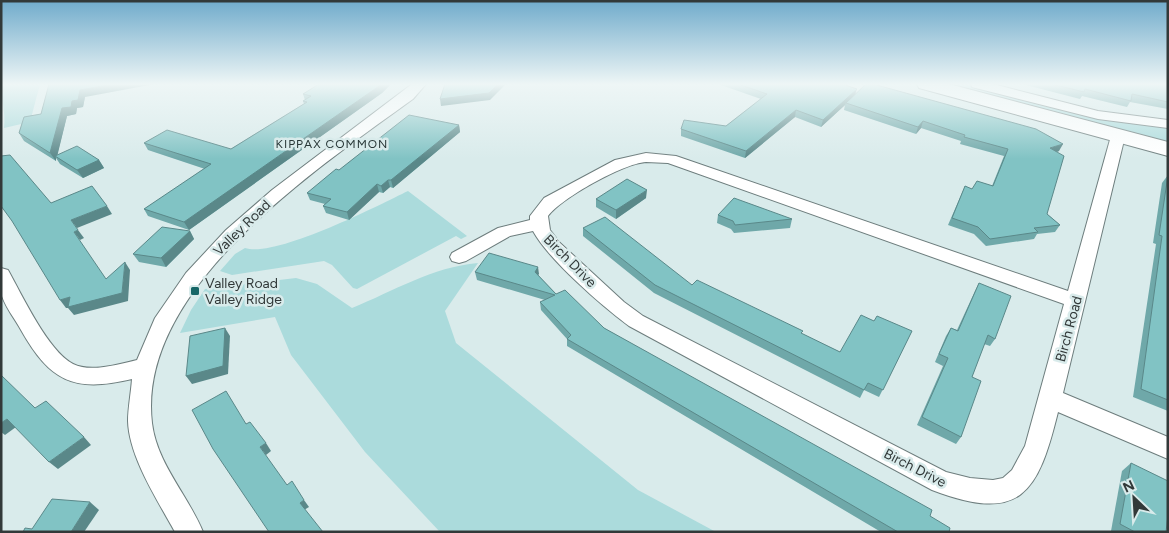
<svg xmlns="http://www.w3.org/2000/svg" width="1169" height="533" viewBox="0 0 1169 533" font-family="Figtree,sans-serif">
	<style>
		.green { fill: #abdbdc }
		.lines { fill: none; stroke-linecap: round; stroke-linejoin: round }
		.minor-casing { stroke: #6d7d7d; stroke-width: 2 }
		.secondary-casing { stroke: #6d7d7d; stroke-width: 2 }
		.minor { fill: #fff; fill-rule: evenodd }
		.secondary { fill: #fff; fill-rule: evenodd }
		.wall { fill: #6fa8a9 }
		.shaded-wall { fill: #5a8889 }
		.building { fill: #81c3c4; stroke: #5a8889 }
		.poi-dot { fill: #176667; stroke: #d9ebeb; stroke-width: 2 }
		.labels { text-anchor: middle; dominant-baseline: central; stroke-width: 5; stroke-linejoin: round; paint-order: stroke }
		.far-neighbourhood-label { font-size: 12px; letter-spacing: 1px; fill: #293838; stroke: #d9ebeb }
		.street-label { font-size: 14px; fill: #323939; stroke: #d9ebeb }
		.poi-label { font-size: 14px; fill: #323939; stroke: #d9ebeb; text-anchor: start }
	</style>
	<rect width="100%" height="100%" fill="#d9ebeb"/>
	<g class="green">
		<path d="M 1,84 L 40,84 L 30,122 L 4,128 C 6,112 1,100 1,84 Z"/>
		<path d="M 941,84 L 965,84 L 1094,118 L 1168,127 L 1168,144 Z"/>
		<path d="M 408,191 L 467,236 L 461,239 L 456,236 L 357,289 L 353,288 L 332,265 L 324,261 L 232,275 L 220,271 L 235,254 L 245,248 C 276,258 377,206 408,191 Z"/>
		<path d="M 478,263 L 445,311 L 456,343 L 638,490 L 716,532 L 440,532 L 365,452 L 291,355 L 275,317 L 180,333 L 191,310 L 205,289 L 296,278 L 317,284 L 352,308 C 394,291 432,267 478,263 Z"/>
	</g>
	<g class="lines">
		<defs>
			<g id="minor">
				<path d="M 412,84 L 426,84 L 413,99 C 318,168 136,288 152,423 C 157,464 188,495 203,532 L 175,532 C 158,501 129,457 128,421 C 128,408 131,393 132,379 C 73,393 50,381 21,330 C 15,319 3,304 1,292 C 0,284 1,276 1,268 L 8,270 C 22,295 48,351 73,364 C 91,373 119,364 137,360 L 155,318 L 186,273 L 226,230 L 272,190 Z"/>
				<path d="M 971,84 L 993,84 L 1098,111 L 1168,120 L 1168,128 L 1098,119 L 972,87 Z"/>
				<path d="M 1118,132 L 1125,136 L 1063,393 L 1168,437 L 1168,459 L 1058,412 C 1038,493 1021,524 932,490 L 629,326 C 602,306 549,260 533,231 L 510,236 L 466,261 L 459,263 L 452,261 L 450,257 L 452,253 L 498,228 L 530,220 L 530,216 L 544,198 L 615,160 L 646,153 L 676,156 L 1068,291 L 1111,136 ZM 646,162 L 668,163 L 1064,304 L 1025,446 L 1012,470 L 1003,478 L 993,480 L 970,478 L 946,472 L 643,316 L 624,302 L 560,243 L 550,230 L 548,216 C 562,198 622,164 646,162 Z"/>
			</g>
			<path id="secondary" d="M 917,84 L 949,84 L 1168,142 L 1168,156 L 919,88 Z"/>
		</defs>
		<use href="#minor" class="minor-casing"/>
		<use href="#secondary" class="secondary-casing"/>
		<use href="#minor" class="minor"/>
		<use href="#secondary" class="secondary"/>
	</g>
	<g class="wall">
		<path d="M 319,84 L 391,84 L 382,93 L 189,230 L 148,216 L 144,209 L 205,169 L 148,150 L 144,143 L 231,149 L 304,104 L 303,101 L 305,100 L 303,94 Z"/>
		<path d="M 718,84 L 842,84 L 856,94 L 1059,151 L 1057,152 L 1047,214 L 1060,225 L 1055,232 L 1037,234 L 1034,239 L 986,246 L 974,234 L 948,225 L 965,186 L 972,189 L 992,186 L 1004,156 L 960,144 L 961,141 L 921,128 L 916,134 L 844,110 L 845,105 L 821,127 L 795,117 L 745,158 L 681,136 L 681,129 L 726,126 L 761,99 Z"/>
		<path d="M 1022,84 L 1168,84 L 1168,109 L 1130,102 L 1127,107 L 1082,96 L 1080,99 Z"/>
		<path d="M 85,97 L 83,107 L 77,108 L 76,114 L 67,116 L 57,155 L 99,160 L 104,168 L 83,178 L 60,164 L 56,158 L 56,161 L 24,141 L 19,133 L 41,114 Z"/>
		<path d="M 459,125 L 460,132 L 393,188 L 390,187 L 383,193 L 379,192 L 349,220 L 326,213 L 323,206 L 325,204 L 310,200 L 307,193 L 339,170 Z"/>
		<path d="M 1168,175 L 1168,411 L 1133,397 L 1156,244 L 1153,243 L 1162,183 Z"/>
		<path d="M 646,198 L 616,219 L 596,207 L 596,199 Z"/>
		<path d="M 718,215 L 792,219 L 790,228 L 734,233 L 731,229 L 717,223 Z"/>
		<path d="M 583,228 L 692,285 L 802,334 L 840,352 L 874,321 L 912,331 L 879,397 L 864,390 L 860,398 L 654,293 L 583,236 Z"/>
		<path d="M 190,231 L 194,239 L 166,267 L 139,262 L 133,254 Z"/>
		<path d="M 538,267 L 538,275 L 556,294 L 604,328 L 930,516 L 949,532 L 881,532 L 567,346 L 567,339 L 541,310 L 540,302 L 545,300 L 477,280 L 475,272 Z"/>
		<path d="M 979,283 L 995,339 L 990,346 L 984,344 L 972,377 L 961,437 L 956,444 L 917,425 L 943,366 L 935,362 L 946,336 L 951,328 L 957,330 L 975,291 Z"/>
		<path d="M 1131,463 L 1166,532 L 1111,531 L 1122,471 Z"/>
	</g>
	<g class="shaded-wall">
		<path d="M 112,84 L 155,84 L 85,97 L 83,107 L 77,108 L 76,114 L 67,116 L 57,157 L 55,156 L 56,158 L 56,161 L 50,153 L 62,108 L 72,101 L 80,90 Z"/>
		<path d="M 382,84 L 391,84 L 382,93 L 189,230 L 184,222 Z"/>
		<path d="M 498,84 L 506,84 L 490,100 L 441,106 L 440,99 Z"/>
		<path d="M 857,89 L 855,95 L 846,103 L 845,105 L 821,127 L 823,120 Z"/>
		<path d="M 796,110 L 795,117 L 745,158 L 746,151 Z"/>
		<path d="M 923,121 L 921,128 L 916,134 L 918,127 Z"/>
		<path d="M 459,125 L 460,132 L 393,188 L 391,180 Z"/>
		<path d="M 1063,144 L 1059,151 L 1046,155 L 1050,148 Z"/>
		<path d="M 99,160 L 104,168 L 83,178 L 77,170 Z"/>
		<path d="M 388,180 L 390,187 L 383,193 L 381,186 Z"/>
		<path d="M 377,184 L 379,192 L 349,220 L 347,212 Z"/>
		<path d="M 647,190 L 646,198 L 616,219 L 616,210 Z"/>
		<path d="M 107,206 L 112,214 L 77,228 L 71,220 Z"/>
		<path d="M 78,230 L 84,238 L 80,240 L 74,232 Z"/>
		<path d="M 190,231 L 194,239 L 166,267 L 161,258 Z"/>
		<path d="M 125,262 L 130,270 L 128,301 L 74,315 L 68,308 L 66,308 L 60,300 L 70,297 L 122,293 Z"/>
		<path d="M 538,267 L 539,274 L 535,280 L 535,272 Z"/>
		<path d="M 225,328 L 230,336 L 228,374 L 192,384 L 186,376 Z"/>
		<path d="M 7,419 L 16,427 L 5,435 L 1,432 L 1,423 Z"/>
		<path d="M 84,437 L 91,445 L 58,469 L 49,462 Z"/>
		<path d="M 266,443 L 271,451 L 266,455 L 260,447 Z"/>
		<path d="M 304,500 L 309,507 L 304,510 L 300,503 Z"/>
		<path d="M 90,502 L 99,510 L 84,532 L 71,532 Z"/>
	</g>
	<g class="building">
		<path d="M 49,84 L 112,84 L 80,90 L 78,100 L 72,101 L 71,107 L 62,108 L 50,153 L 19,133 L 24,117 L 41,114 Z"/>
		<path d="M 319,84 L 382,84 L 184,222 L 144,209 L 211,164 L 144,143 L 167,130 L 231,149 L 307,102 L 303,101 L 311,96 L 303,94 Z"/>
		<path d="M 445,84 L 498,84 L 489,93 L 440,99 Z"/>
		<path d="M 738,84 L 842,84 L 857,89 L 823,120 L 796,110 L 746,151 L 681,129 L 684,120 L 726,126 L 767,94 Z"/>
		<path d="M 866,84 L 873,84 L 1036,129 L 1063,144 L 1050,148 L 1064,156 L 1047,214 L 1060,225 L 1034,228 L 1038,232 L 990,239 L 978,227 L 952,218 L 965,186 L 972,189 L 977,181 L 993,186 L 1008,149 L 964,137 L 965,135 L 923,121 L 918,127 L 846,103 Z"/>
		<path d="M 1052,84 L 1168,84 L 1168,102 L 1132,94 L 1131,101 L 1085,89 L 1084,92 Z"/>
		<path d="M 409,115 L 459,125 L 391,180 L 388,180 L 381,186 L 377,184 L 347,212 L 323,206 L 331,199 L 307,193 L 336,169 L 339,170 Z"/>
		<path d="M 77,146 L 99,160 L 77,170 L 55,156 Z"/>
		<path d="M 10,155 L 51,203 L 92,186 L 107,206 L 71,220 L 78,230 L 74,232 L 106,279 L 125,262 L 122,293 L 68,307 L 70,297 L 60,300 L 12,221 L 1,206 L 1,156 Z"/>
		<path d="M 1168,175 L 1168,400 L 1141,389 L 1162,236 L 1159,235 Z"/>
		<path d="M 627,179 L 647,190 L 616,210 L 596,199 Z"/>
		<path d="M 734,198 L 792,219 L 735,225 L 733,221 L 718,215 Z"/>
		<path d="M 605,217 L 692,285 L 697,280 L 803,331 L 801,333 L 840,352 L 861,315 L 874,321 L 877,316 L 912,331 L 883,390 L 868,383 L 864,390 L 655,285 L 583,228 Z"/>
		<path d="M 162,227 L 190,231 L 161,258 L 133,254 Z"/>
		<path d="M 489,253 L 538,267 L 535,272 L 556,294 L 565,290 L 604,328 L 932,510 L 930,516 L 950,528 L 949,532 L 898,532 L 567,339 L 571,335 L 540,302 L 555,295 L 475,272 Z"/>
		<path d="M 979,283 L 1011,296 L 995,339 L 988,335 L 972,377 L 981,381 L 961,437 L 922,417 L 948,358 L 939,354 L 951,328 L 958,331 Z"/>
		<path d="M 225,328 L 223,366 L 186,376 L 190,336 Z"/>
		<path d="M 1,375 L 35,408 L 46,401 L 84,437 L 49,462 L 7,419 L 1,423 Z"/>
		<path d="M 226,391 L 246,424 L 250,422 L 266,443 L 260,447 L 287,485 L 292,481 L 304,500 L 300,503 L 323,532 L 269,532 L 213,449 L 192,410 Z"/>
		<path d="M 1131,463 L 1168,481 L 1168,515 L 1166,532 L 1135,532 L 1120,524 Z"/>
		<path d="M 52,499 L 90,502 L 71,532 L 23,532 L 25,528 L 32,529 Z"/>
	</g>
	<linearGradient id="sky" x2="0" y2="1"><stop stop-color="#70abcb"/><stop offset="0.53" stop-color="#eef6f6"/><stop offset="1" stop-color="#eef6f6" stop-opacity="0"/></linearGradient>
	<rect width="1169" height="159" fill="url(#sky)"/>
	<rect class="poi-dot" x="190" y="286" width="10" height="10" rx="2.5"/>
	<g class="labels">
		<g class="far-neighbourhood-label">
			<text x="332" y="144">KIPPAX COMMON</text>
		</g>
		<g class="street-label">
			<text transform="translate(242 228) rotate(-44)">Valley Road</text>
			<text transform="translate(570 261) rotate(45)">Birch Drive</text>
			<text transform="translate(1069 329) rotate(-75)">Birch Road</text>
			<text transform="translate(915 468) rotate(27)">Birch Drive</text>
		</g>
		<g class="poi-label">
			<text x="205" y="283">Valley Road<tspan x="205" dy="16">Valley Ridge</tspan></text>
		</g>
	</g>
	<rect width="1169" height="533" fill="none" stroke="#323939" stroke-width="5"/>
	<g transform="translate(1134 498) rotate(335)" stroke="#d9ebeb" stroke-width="4" paint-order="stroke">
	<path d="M0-4L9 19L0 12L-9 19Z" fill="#323939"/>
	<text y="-8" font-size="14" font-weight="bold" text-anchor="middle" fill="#323939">N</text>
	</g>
</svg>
